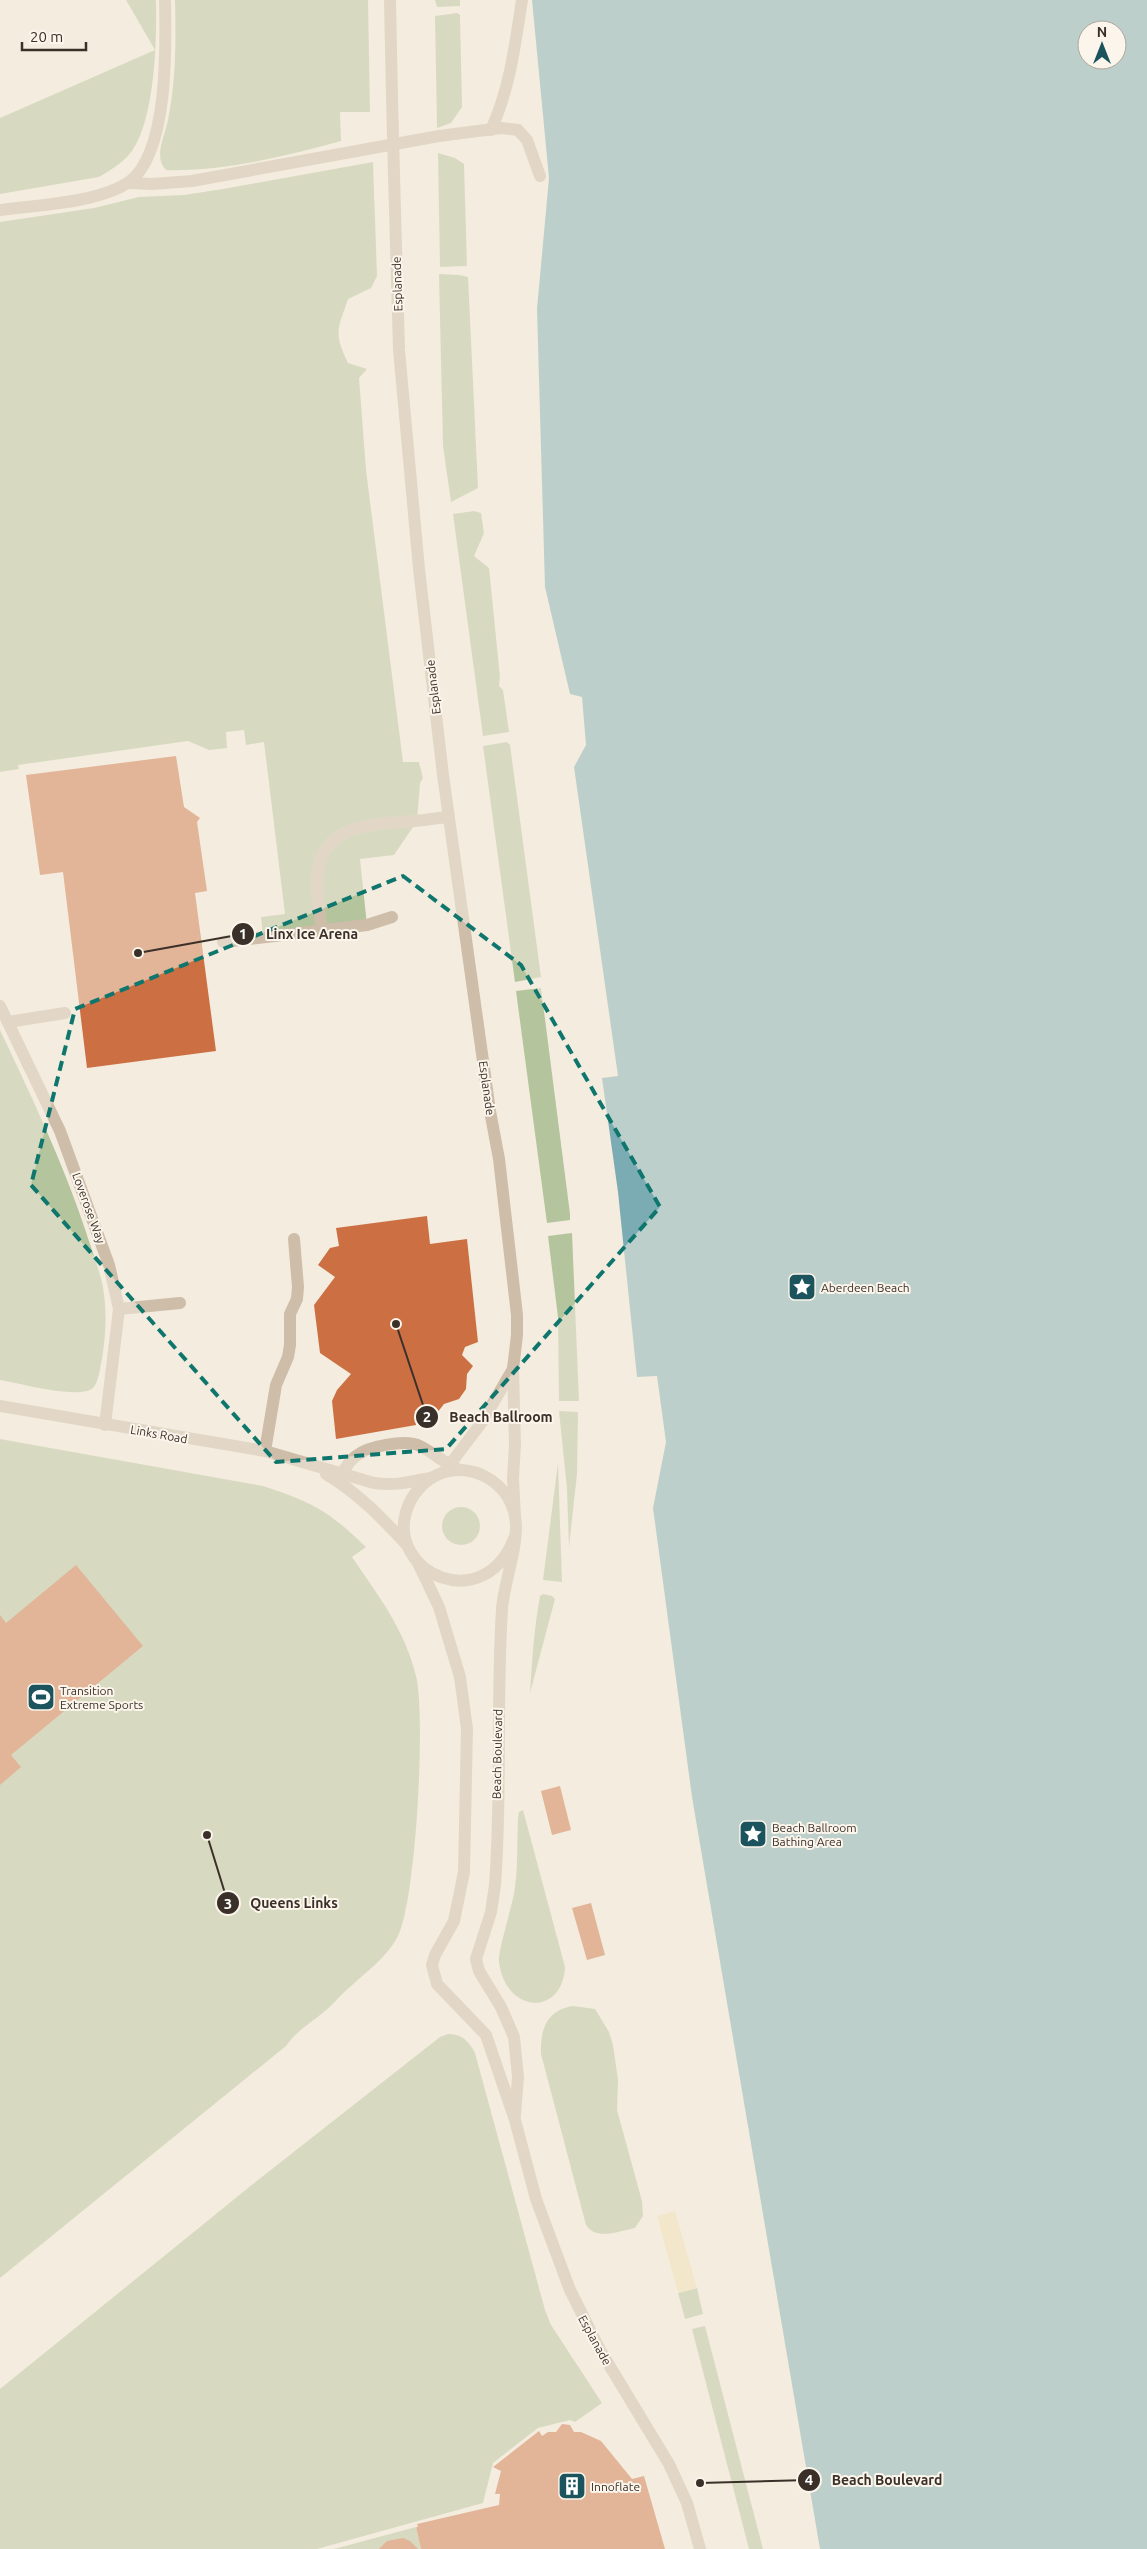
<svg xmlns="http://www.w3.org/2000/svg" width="1147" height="2549" viewBox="0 0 1147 2549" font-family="Ubuntu,sans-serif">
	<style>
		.green { fill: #b4c49d }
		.sand { fill: #f1e1b3 }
		.water { fill: #7bacb3; fill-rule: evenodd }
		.building { fill: #cc7044 }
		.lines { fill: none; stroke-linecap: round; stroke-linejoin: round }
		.minor { stroke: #cdbda9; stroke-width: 12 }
		.minor-bridge { stroke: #cdbda9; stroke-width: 12 }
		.marked { fill: none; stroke: #0f766e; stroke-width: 4; stroke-dasharray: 10 6; stroke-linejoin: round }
		.labels { text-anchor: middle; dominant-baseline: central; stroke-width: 4; stroke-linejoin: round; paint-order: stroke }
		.street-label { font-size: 12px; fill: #3a3029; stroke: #fbf5eb }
		.poi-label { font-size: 12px; fill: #3a3029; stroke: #fbf5eb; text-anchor: start }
		.leader { fill: none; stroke: #3a3029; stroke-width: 2 }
		.callout-dot { fill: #3a3029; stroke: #fbf5eb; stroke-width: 2 }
		.mark-label { font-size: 15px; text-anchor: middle; font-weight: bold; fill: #fff }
		.callout-label { font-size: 14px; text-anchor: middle; font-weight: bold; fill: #3a3029; stroke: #fbf5eb; stroke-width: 4; stroke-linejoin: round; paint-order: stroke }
	</style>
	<rect width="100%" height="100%" fill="#f4ecde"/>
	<g class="green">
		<path d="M 126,0 L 156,0 C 157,40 155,118 132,151 C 124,162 111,170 99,177 L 0,194 L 0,118 L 155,50 Z"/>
		<path d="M 175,0 L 368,0 L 370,112 L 340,112 L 341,141 C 285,156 224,172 166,170 C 153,157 165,136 168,120 C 176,80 176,40 175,0 Z"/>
		<path d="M 435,0 L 460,0 L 460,6 L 437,7 Z"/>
		<path d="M 457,13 L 460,15 L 462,107 L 451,123 L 437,128 L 435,16 Z"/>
		<path d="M 438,153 L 455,158 L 464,164 L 467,266 L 440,267 Z"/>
		<path d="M 373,162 L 377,276 L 371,288 L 348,299 C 338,329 333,332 348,363 L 367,369 L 359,378 L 366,470 L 403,762 L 419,762 L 423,778 L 420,783 L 417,821 L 394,855 L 360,859 L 367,925 L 263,936 L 261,917 L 285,914 L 264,742 L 246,745 L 244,730 L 226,732 L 227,748 L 209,750 L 188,741 L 18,765 L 19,769 L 0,772 L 0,222 L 94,208 L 139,197 L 184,195 L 223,189 Z"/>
		<path d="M 439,274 L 459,275 L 468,277 L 478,488 L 451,502 L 443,446 Z"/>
		<path d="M 474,511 L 481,513 L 484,533 L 474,556 L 489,568 L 500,677 L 499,686 L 503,690 L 509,732 L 483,736 L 453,514 Z"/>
		<path d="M 507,742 L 510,745 L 541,977 L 515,982 L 483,746 Z"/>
		<path d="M 541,988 L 570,1214 L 570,1220 L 547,1223 L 516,991 Z"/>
		<path d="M 0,1030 C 31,1095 62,1161 85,1229 C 91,1248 99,1268 103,1287 C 107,1311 106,1335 102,1359 C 100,1367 99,1382 93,1388 C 79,1400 19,1383 0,1380 Z"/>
		<path d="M 572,1233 L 579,1401 L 559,1401 L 558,1317 L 548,1236 Z"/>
		<path d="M 559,1411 L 578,1412 L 577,1474 L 569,1547 L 567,1489 Z"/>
		<path d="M 0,1439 L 263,1486 C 312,1502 329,1511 366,1547 L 352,1557 C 378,1595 405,1630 416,1676 C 426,1714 416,1906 397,1938 C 385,1959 367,1971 350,1987 C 341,1994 334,2004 325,2011 C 312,2022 296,2031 286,2046 L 0,2278 Z"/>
		<path d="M 558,1463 L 562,1582 L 543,1580 Z"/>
		<circle cx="461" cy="1526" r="19"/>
		<path d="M 543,1594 L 552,1596 L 555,1599 L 530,1693 C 532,1660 534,1629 540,1596 Z"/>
		<path d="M 523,1810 L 565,1967 C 563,2016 506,2015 499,1962 C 498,1949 513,1905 515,1887 C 518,1865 517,1841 518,1818 L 519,1812 Z"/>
		<path d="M 573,2006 L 595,2009 L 609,2032 L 613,2045 L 618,2080 L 617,2110 L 642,2201 L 643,2216 L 635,2228 C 620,2231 596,2241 586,2225 L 541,2054 C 540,2029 547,2010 573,2006 Z"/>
		<path d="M 448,2034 C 461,2033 470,2042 475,2053 L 545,2310 L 551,2325 L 602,2403 L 575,2422 L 570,2420 L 538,2428 L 493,2463 L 483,2503 L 317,2549 L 0,2549 L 0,2389 L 258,2180 L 440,2037 Z"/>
		<path d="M 697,2288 L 703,2314 L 685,2319 L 678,2293 Z"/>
		<path d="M 705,2326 L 763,2549 L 749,2549 L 692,2329 Z"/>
		<path d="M 416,2527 L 421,2549 L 334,2549 Z"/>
	</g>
	<path class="sand" d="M 675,2211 L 697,2288 L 678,2293 L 657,2216 Z"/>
	<path class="water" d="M 532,0 L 1147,0 L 1147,2549 L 820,2549 L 692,1797 L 653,1508 L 666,1442 L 657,1376 L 637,1377 L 618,1192 L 602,1078 L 618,1076 L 574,767 L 586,745 L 582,697 L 570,694 L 545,587 L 537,309 L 549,178 ZM 1087,30 L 1117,30 L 1117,60 L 1087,60 Z"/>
	<g class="building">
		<path d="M 176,756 L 184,807 L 200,818 L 197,822 L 207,891 L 195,893 L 216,1051 L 87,1068 L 63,872 L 40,875 L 26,775 Z"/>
		<path d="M 427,1216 L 430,1244 L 467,1239 L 478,1342 L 465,1347 L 462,1355 L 473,1366 L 467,1374 L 466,1389 L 459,1399 L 444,1404 L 437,1413 L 429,1405 L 415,1411 L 416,1425 L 336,1439 L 332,1401 L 337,1390 L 351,1374 L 320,1353 L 314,1305 L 335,1277 L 318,1265 L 330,1248 L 339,1246 L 336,1228 Z"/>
		<path d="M 76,1565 L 143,1646 L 11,1755 L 21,1767 L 0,1785 L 0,1615 L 6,1623 Z"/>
		<path d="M 560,1786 L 571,1830 L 552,1835 L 541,1791 Z"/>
		<path d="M 591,1903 L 605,1955 L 587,1960 L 572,1908 Z"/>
		<path d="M 562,2424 L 570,2425 L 574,2432 L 581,2432 L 601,2441 L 632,2479 L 644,2476 L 665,2549 L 421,2549 L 416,2527 L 418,2527 L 417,2524 L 499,2505 L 500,2494 L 495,2494 L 501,2471 L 493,2467 L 539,2431 L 542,2436 L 548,2432 L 556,2432 Z"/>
		<path d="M 403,2538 L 410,2541 L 418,2549 L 379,2549 L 387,2541 Z"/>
	</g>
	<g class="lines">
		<g class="minor">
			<path d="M 390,0 L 392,98"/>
			<path d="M 491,130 C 510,88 515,45 522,0"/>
			<path d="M 394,175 L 399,350 L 419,569 L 443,775 L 490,1111 L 499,1159 L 517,1315 L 517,1335 L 513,1369 L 515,1444 L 513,1479 L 515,1517"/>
			<path d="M 128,183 L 152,184 L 192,181 L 439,136 L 501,128 L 518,130 L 527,140 L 540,176"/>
			<path d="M 0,210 C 37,205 98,203 129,182 C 169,153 166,44 165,0"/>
			<path d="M 322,930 C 320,915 317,899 317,883 C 317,824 370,824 414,821 C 426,820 437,818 449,817"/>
			<path d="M 223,942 L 367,925 L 392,917"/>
			<path d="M 0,1006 L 60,1131 L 109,1265 L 119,1309 L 105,1425"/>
			<path d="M 8,1022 L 65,1013"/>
			<path d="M 119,1309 L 180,1303"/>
			<path d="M 0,1406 L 265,1451 L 374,1483 C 394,1486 410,1482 429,1478"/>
			<path d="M 265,1451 L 276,1385 L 288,1357 L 290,1345 L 290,1314 L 297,1299 L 298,1287 L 294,1239"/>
			<path d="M 445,1471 L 482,1422 L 513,1369"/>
			<path d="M 326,1474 C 358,1493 381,1517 406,1544"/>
			<path d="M 341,1474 C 346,1468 350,1460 356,1456 C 368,1446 406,1439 420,1446 C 434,1453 445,1464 460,1470"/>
			<path d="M 515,1536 C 485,1618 388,1573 406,1512 C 411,1495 423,1481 439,1474 C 472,1461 508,1482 515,1516 C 520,1543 504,1581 502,1609 C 496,1701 502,1794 495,1885 L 491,1912 L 476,1959 L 479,1971 L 501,2007 L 514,2037 L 518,2077 L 515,2115"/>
			<path d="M 418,1563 L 439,1607 L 460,1677 L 467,1729 L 464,1872 L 454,1921 L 435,1955 L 432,1965 L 437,1984 L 486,2035 L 515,2120 L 536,2199 L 570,2290 L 600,2350 L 669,2464 L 687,2503 L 700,2549"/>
		</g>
		<path class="minor-bridge" d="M 392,98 L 394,175"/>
	</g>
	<path d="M0 0H1147V2549H0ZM 403,876 L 521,965 L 660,1207 L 446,1449 L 276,1462 L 31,1185 L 75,1009 Z" fill="#f4ecde" fill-opacity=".55" fill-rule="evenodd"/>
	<path class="marked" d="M 403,876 L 521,965 L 660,1207 L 446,1449 L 276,1462 L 31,1185 L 75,1009 Z"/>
	<defs>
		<symbol id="sight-square" viewBox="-11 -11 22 22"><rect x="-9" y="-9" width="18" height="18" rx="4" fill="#1c545e" stroke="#fbf5eb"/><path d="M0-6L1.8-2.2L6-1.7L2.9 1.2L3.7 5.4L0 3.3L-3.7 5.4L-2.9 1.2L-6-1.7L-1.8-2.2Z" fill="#fff"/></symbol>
		<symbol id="stadium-square" viewBox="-11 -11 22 22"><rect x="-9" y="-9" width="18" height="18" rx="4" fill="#1c545e" stroke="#fbf5eb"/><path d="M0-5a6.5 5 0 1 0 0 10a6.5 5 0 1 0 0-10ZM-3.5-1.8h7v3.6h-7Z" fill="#fff"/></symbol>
		<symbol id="building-square" viewBox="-11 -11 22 22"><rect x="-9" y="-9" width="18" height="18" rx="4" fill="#1c545e" stroke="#fbf5eb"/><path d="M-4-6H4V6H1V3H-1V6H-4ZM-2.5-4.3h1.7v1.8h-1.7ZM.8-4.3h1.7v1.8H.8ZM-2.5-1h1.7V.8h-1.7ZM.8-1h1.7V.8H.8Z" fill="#fff"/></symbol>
	</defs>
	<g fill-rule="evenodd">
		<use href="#sight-square" x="786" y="1271" width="32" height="32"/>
		<use href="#stadium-square" x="25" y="1681" width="32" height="32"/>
		<use href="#sight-square" x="737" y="1818" width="32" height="32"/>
		<use href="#building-square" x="556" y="2470" width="32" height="32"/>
	</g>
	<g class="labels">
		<g class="street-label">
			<text transform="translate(397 284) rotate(-92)">Esplanade</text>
			<text transform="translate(433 687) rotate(-97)">Esplanade</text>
			<text transform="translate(487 1088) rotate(82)">Esplanade</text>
			<text transform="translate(89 1208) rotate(70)">Loverose Way</text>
			<text transform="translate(159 1434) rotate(10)">Links Road</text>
			<text transform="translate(497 1754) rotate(-89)">Beach Boulevard</text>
			<text transform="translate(595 2340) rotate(61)">Esplanade</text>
		</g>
		<g class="poi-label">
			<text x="821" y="1287">Aberdeen Beach</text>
			<text x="60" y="1690">Transition<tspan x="60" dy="14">Extreme Sports</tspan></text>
			<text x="772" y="1827">Beach Ballroom<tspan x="772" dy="14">Bathing Area</tspan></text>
			<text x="591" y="2486">Innoflate</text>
		</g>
	</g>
	<path class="leader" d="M138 953L243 934M396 1324L427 1417M207 1835L228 1903M700 2483L809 2480"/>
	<g class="callout-dot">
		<circle cx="138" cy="953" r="5"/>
		<circle cx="396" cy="1324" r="5"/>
		<circle cx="207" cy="1835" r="5"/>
		<circle cx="700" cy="2483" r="5"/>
		<circle cx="243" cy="934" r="12"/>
		<circle cx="427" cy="1417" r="12"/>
		<circle cx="228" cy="1903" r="12"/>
		<circle cx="809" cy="2480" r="12"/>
	</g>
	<g class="mark-label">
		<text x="243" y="939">1</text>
		<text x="427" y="1422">2</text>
		<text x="228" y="1909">3</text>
		<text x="809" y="2485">4</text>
	</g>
	<g class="callout-label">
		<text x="312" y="939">Linx Ice Arena</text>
		<text x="501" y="1422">Beach Ballroom</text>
		<text x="294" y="1908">Queens Links</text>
		<text x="887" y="2485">Beach Boulevard</text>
	</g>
	<g transform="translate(1102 45)"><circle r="24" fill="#fbf5eb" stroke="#aea69d"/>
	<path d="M0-4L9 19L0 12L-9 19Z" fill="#1c545e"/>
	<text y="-8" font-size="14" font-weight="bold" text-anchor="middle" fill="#3a3029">N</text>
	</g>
	<path d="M22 42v8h64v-8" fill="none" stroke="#3a3029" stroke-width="2.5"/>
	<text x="30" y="42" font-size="15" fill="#3a3029" stroke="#fbf5eb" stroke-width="4" paint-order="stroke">20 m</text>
</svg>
